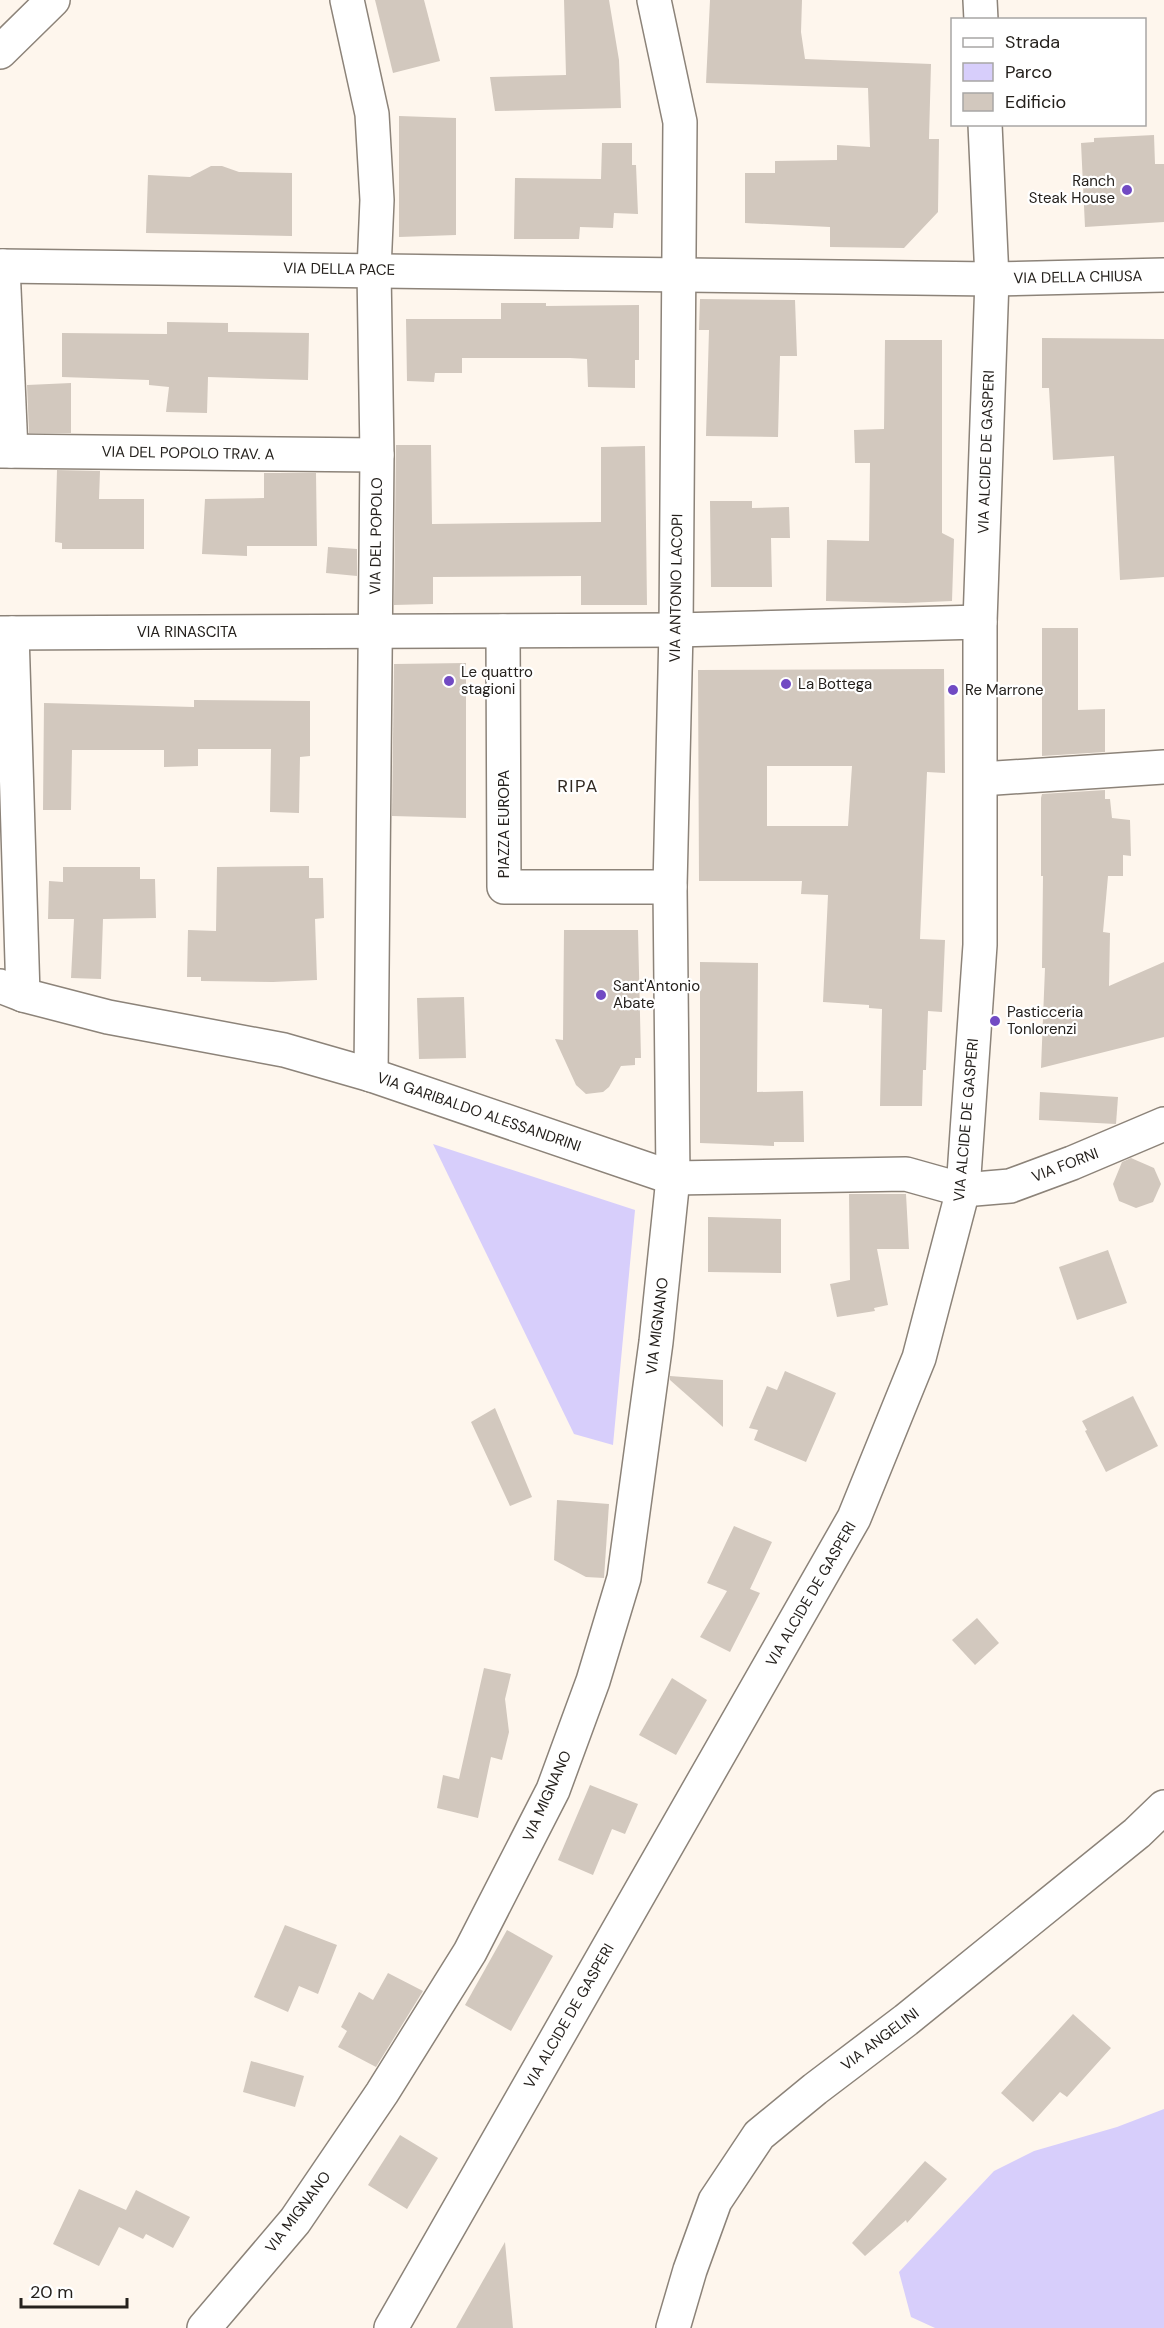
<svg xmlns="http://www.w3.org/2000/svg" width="1164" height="2328" viewBox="0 0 1164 2328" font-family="'DM Sans',sans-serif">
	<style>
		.green { fill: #d7cefb }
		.building { fill: #d2c8be; fill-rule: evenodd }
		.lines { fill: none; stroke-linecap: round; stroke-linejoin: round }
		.minor-casing { stroke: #8c8379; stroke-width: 36 }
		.secondary-casing { stroke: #8c8379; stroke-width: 36 }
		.minor { stroke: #fff; stroke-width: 33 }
		.secondary { stroke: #fff; stroke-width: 33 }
		.poi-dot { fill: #714ac3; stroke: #fff; stroke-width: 2 }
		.labels { text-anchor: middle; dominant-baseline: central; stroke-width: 4.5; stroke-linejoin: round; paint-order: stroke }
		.poi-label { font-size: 15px; fill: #25211d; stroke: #fff; text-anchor: start }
		.street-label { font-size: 15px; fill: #25211d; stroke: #fff }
		.quarter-label { font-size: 18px; letter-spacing: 1.5px; fill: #312921; stroke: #fff }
	</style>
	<rect width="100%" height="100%" fill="#fef6ed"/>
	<g class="green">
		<path d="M 433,1144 L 635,1210 L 613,1445 L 574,1434 Z"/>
		<path d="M 1164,2109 L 1164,2328 L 935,2328 L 911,2317 L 899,2272 L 994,2171 L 1034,2151 L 1117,2127 Z"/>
	</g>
	<g class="building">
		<path d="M 375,0 L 424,0 L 440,61 L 393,73 Z"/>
		<path d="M 564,0 L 609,0 L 619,60 L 621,108 L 495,111 L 490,77 L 566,75 Z"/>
		<path d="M 710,0 L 802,0 L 801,32 L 805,59 L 931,64 L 929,139 L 939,139 L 938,212 L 904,248 L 830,247 L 830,227 L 745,223 L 745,173 L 775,173 L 775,161 L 837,160 L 837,145 L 870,147 L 868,88 L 706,83 Z"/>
		<path d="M 399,116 L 456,118 L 456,235 L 399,237 Z"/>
		<path d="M 1154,135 L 1155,164 L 1164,164 L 1164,222 L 1085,227 L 1081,143 L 1094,142 L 1094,138 Z"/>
		<path d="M 602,143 L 632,143 L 632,165 L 636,165 L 638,214 L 614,213 L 613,228 L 580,227 L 579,239 L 514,239 L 515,178 L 601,179 Z"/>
		<path d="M 211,166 L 222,166 L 239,172 L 292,173 L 292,236 L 146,233 L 148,175 L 190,177 Z"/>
		<path d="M 700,299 L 795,300 L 797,356 L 780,356 L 778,437 L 706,436 L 709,330 L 699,330 Z"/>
		<path d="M 501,303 L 546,303 L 546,306 L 639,305 L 639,360 L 635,360 L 635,388 L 588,387 L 587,359 L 570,358 L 462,358 L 462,373 L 435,373 L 434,382 L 407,381 L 406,319 L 501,319 Z"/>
		<path d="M 167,322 L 228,323 L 228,332 L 309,333 L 308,380 L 208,377 L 207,413 L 166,412 L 169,387 L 149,385 L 149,380 L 62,377 L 62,333 L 167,334 Z"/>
		<path d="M 1042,338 L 1164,339 L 1164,577 L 1120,580 L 1114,456 L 1053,460 L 1049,388 L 1042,388 Z"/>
		<path d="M 885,340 L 942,340 L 942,533 L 954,539 L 952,601 L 906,603 L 826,601 L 827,540 L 869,541 L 870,463 L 855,463 L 854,430 L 884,429 Z"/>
		<path d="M 71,383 L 71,433 L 29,433 L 27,385 Z"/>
		<path d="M 396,445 L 431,445 L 432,524 L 601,522 L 601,447 L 645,446 L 647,605 L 581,605 L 581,576 L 433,577 L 433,604 L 394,605 Z"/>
		<path d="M 57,470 L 100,471 L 99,499 L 144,499 L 144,549 L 62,549 L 62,543 L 55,542 Z"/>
		<path d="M 264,473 L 316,473 L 317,546 L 247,546 L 247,556 L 202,554 L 205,499 L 264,498 Z"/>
		<path d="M 710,501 L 752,501 L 752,508 L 789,507 L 790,538 L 771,538 L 772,587 L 711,587 Z"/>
		<path d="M 328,547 L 357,549 L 357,576 L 326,573 Z"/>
		<path d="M 1042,628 L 1078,628 L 1078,710 L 1105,709 L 1105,752 L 1042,756 Z"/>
		<path d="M 466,663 L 466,818 L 392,816 L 394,664 Z"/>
		<path d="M 944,669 L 945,773 L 927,772 L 920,939 L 945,940 L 942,1012 L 928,1011 L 926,1070 L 923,1070 L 922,1106 L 880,1106 L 882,1009 L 869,1008 L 869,1005 L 823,1002 L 828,895 L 801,894 L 802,881 L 699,881 L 698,670 ZM 767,766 L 852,766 L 848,826 L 767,826 Z"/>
		<path d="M 194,700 L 310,701 L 310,756 L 300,757 L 299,813 L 270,812 L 271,749 L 198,749 L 198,766 L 164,767 L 164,750 L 72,750 L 71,810 L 43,810 L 44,703 L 194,707 Z"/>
		<path d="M 1105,790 L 1105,799 L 1110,799 L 1112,818 L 1130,820 L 1131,856 L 1123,855 L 1123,876 L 1108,876 L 1103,932 L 1110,933 L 1109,986 L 1164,962 L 1164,1037 L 1041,1068 L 1045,968 L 1042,968 L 1043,876 L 1041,876 L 1041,798 L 1042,794 Z"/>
		<path d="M 309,866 L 309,878 L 323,878 L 324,918 L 315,919 L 317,980 L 273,982 L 201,981 L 201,977 L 187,977 L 188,930 L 216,931 L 217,867 Z"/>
		<path d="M 63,867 L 140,867 L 140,879 L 155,879 L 156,918 L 103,919 L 101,979 L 71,978 L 74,919 L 48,919 L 49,881 L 63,882 Z"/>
		<path d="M 564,930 L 638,930 L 641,1058 L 635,1058 L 635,1065 L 621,1066 L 609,1087 L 603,1092 L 586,1094 L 576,1085 L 555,1039 L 563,1040 Z"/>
		<path d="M 700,962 L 758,963 L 757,1092 L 803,1091 L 804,1142 L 774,1142 L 774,1146 L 700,1143 Z"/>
		<path d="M 464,997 L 466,1058 L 419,1059 L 417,998 Z"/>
		<path d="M 1040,1092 L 1118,1097 L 1116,1124 L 1039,1120 Z"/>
		<path d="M 1131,1158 L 1154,1168 L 1161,1184 L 1153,1202 L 1136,1208 L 1119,1201 L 1113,1184 L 1122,1162 Z"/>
		<path d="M 849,1194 L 906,1194 L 909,1249 L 877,1249 L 888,1305 L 874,1308 L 875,1311 L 837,1317 L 830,1284 L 850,1280 Z"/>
		<path d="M 708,1217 L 781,1219 L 781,1273 L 708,1272 Z"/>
		<path d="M 1108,1250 L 1127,1303 L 1077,1320 L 1059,1267 Z"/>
		<path d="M 785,1371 L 836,1393 L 806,1462 L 754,1440 L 758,1430 L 749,1428 L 767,1386 L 777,1390 Z"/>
		<path d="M 670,1376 L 723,1380 L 723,1427 L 670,1380 Z"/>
		<path d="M 1133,1396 L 1158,1446 L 1106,1472 L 1085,1431 L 1087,1430 L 1082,1421 Z"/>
		<path d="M 495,1408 L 532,1497 L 510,1506 L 471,1422 Z"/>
		<path d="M 557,1500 L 609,1504 L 604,1578 L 586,1577 L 554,1560 Z"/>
		<path d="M 734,1526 L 772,1542 L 750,1589 L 760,1593 L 730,1652 L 700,1637 L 727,1591 L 707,1583 Z"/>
		<path d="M 977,1618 L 999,1643 L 975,1665 L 952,1640 Z"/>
		<path d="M 484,1668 L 511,1674 L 505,1699 L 509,1732 L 502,1760 L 491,1757 L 478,1818 L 437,1808 L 443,1775 L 459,1779 Z"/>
		<path d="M 672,1678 L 707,1700 L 676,1755 L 639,1735 Z"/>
		<path d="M 590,1785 L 638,1804 L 625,1834 L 612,1829 L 593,1875 L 558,1860 Z"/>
		<path d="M 285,1925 L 337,1945 L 318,1994 L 299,1986 L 288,2012 L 254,1997 Z"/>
		<path d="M 507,1930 L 553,1956 L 511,2031 L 465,2005 Z"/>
		<path d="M 388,1973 L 423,1991 L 376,2067 L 338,2047 L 347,2031 L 341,2027 L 359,1992 L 373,2000 Z"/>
		<path d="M 1073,2014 L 1111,2048 L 1067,2097 L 1060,2092 L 1033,2122 L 1001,2093 Z"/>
		<path d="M 251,2061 L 304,2076 L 295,2107 L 243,2092 Z"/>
		<path d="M 400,2135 L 438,2158 L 407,2209 L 368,2185 Z"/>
		<path d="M 925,2161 L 947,2179 L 907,2223 L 906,2220 L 865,2256 L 852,2243 Z"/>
		<path d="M 79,2189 L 126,2210 L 136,2190 L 190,2217 L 173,2248 L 146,2234 L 143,2239 L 119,2227 L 99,2266 L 53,2244 Z"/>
		<path d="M 505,2242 L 513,2328 L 456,2328 Z"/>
	</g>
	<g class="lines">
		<defs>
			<g id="minor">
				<path d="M 347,0 L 372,114 L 377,200 L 374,270 L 377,455 L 371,1075"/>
				<path d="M 0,52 L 53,0"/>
				<path d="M 0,266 L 992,279 L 1164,275"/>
				<path d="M 3,266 L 11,451"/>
				<path d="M 0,451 L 377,455"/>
				<path d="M 503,631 L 504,887 L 670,887"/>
				<path d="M 0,633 L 676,630 L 980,622"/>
				<path d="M 12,633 L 23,995"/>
				<path d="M 981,779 L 1164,767"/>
				<path d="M 0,986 L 23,995 L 108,1017 L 284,1050 L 371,1075 L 673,1178 L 906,1174 L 963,1190 L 1010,1186 L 1072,1163 L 1164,1124"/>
				<path d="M 204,2328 L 295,2221 L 382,2093 L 470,1952 L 553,1790 L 593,1681 L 624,1578 L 656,1342 L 673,1178 L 670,887 L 676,630 L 680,122 L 654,0"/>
				<path d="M 673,2328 L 690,2270 L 715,2201 L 759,2135 L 815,2089 L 906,2020 L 1137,1833 L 1164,1807"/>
			</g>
			<g id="secondary">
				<path d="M 980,0 L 981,20"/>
				<path d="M 391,2328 L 854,1518 L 919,1358 L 963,1190 L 980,945 L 980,622 L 992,279 L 985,124"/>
			</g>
		</defs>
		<use href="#minor" class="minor-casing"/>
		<use href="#secondary" class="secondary-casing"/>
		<use href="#minor" class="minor"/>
		<use href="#secondary" class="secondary"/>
	</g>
	<g class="poi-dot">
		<circle cx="1127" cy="190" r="6"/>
		<circle cx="449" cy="681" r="6"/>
		<circle cx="786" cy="684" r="6"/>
		<circle cx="953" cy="690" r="6"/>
		<circle cx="601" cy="995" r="6"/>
		<circle cx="995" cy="1021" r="6"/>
	</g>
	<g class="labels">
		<g class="poi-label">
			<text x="1115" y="181" text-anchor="end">Ranch<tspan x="1115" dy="17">Steak House</tspan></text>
			<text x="461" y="672">Le quattro<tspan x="461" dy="17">stagioni</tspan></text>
			<text x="798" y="684">La Bottega</text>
			<text x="965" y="690">Re Marrone</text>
			<text x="613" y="986">Sant'Antonio<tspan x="613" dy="17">Abate</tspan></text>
			<text x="1007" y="1012">Pasticceria<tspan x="1007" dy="17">Tonlorenzi</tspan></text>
		</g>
		<g class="street-label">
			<text transform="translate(339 269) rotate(1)">VIA DELLA PACE</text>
			<text transform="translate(1078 277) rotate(-1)">VIA DELLA CHIUSA</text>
			<text transform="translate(986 452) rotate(-88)">VIA ALCIDE DE GASPERI</text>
			<text transform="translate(188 453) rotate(1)">VIA DEL POPOLO TRAV. A</text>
			<text transform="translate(376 536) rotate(-89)">VIA DEL POPOLO</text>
			<text transform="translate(676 588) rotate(-89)">VIA ANTONIO LACOPI</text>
			<text x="187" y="632">VIA RINASCITA</text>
			<text transform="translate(504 824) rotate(-90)">PIAZZA EUROPA</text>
			<text transform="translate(479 1112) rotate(19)">VIA GARIBALDO ALESSANDRINI</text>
			<text transform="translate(966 1120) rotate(-85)">VIA ALCIDE DE GASPERI</text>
			<text transform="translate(1065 1165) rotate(-21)">VIA FORNI</text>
			<text transform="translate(657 1326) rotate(-83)">VIA MIGNANO</text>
			<text transform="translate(811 1594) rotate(-60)">VIA ALCIDE DE GASPERI</text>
			<text transform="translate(547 1796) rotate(-66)">VIA MIGNANO</text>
			<text transform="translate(569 2016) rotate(-60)">VIA ALCIDE DE GASPERI</text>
			<text transform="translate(880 2039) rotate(-37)">VIA ANGELINI</text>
			<text transform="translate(298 2212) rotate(-53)">VIA MIGNANO</text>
		</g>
		<g class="quarter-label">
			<text x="578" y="786">RIPA</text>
		</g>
	</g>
	<rect x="951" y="18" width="195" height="108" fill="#ffffff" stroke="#a8a6a5" stroke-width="1.5"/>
	<rect x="963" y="38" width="30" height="9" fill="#ffffff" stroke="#a8a6a5" stroke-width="1.5"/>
	<text x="1005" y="48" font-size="18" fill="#25211d">Strada</text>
	<rect x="963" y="63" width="30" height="18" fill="#d7cefb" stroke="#a8a6a5" stroke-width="1.5"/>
	<text x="1005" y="78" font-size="18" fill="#25211d">Parco</text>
	<rect x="963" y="93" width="30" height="18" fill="#d2c8be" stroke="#a8a6a5" stroke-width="1.5"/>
	<text x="1005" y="108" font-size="18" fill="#25211d">Edificio</text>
	<path d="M21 2298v9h106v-9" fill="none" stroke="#25211d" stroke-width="3"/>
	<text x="30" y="2298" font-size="18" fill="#25211d" stroke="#ffffff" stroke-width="4.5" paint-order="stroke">20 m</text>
</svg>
